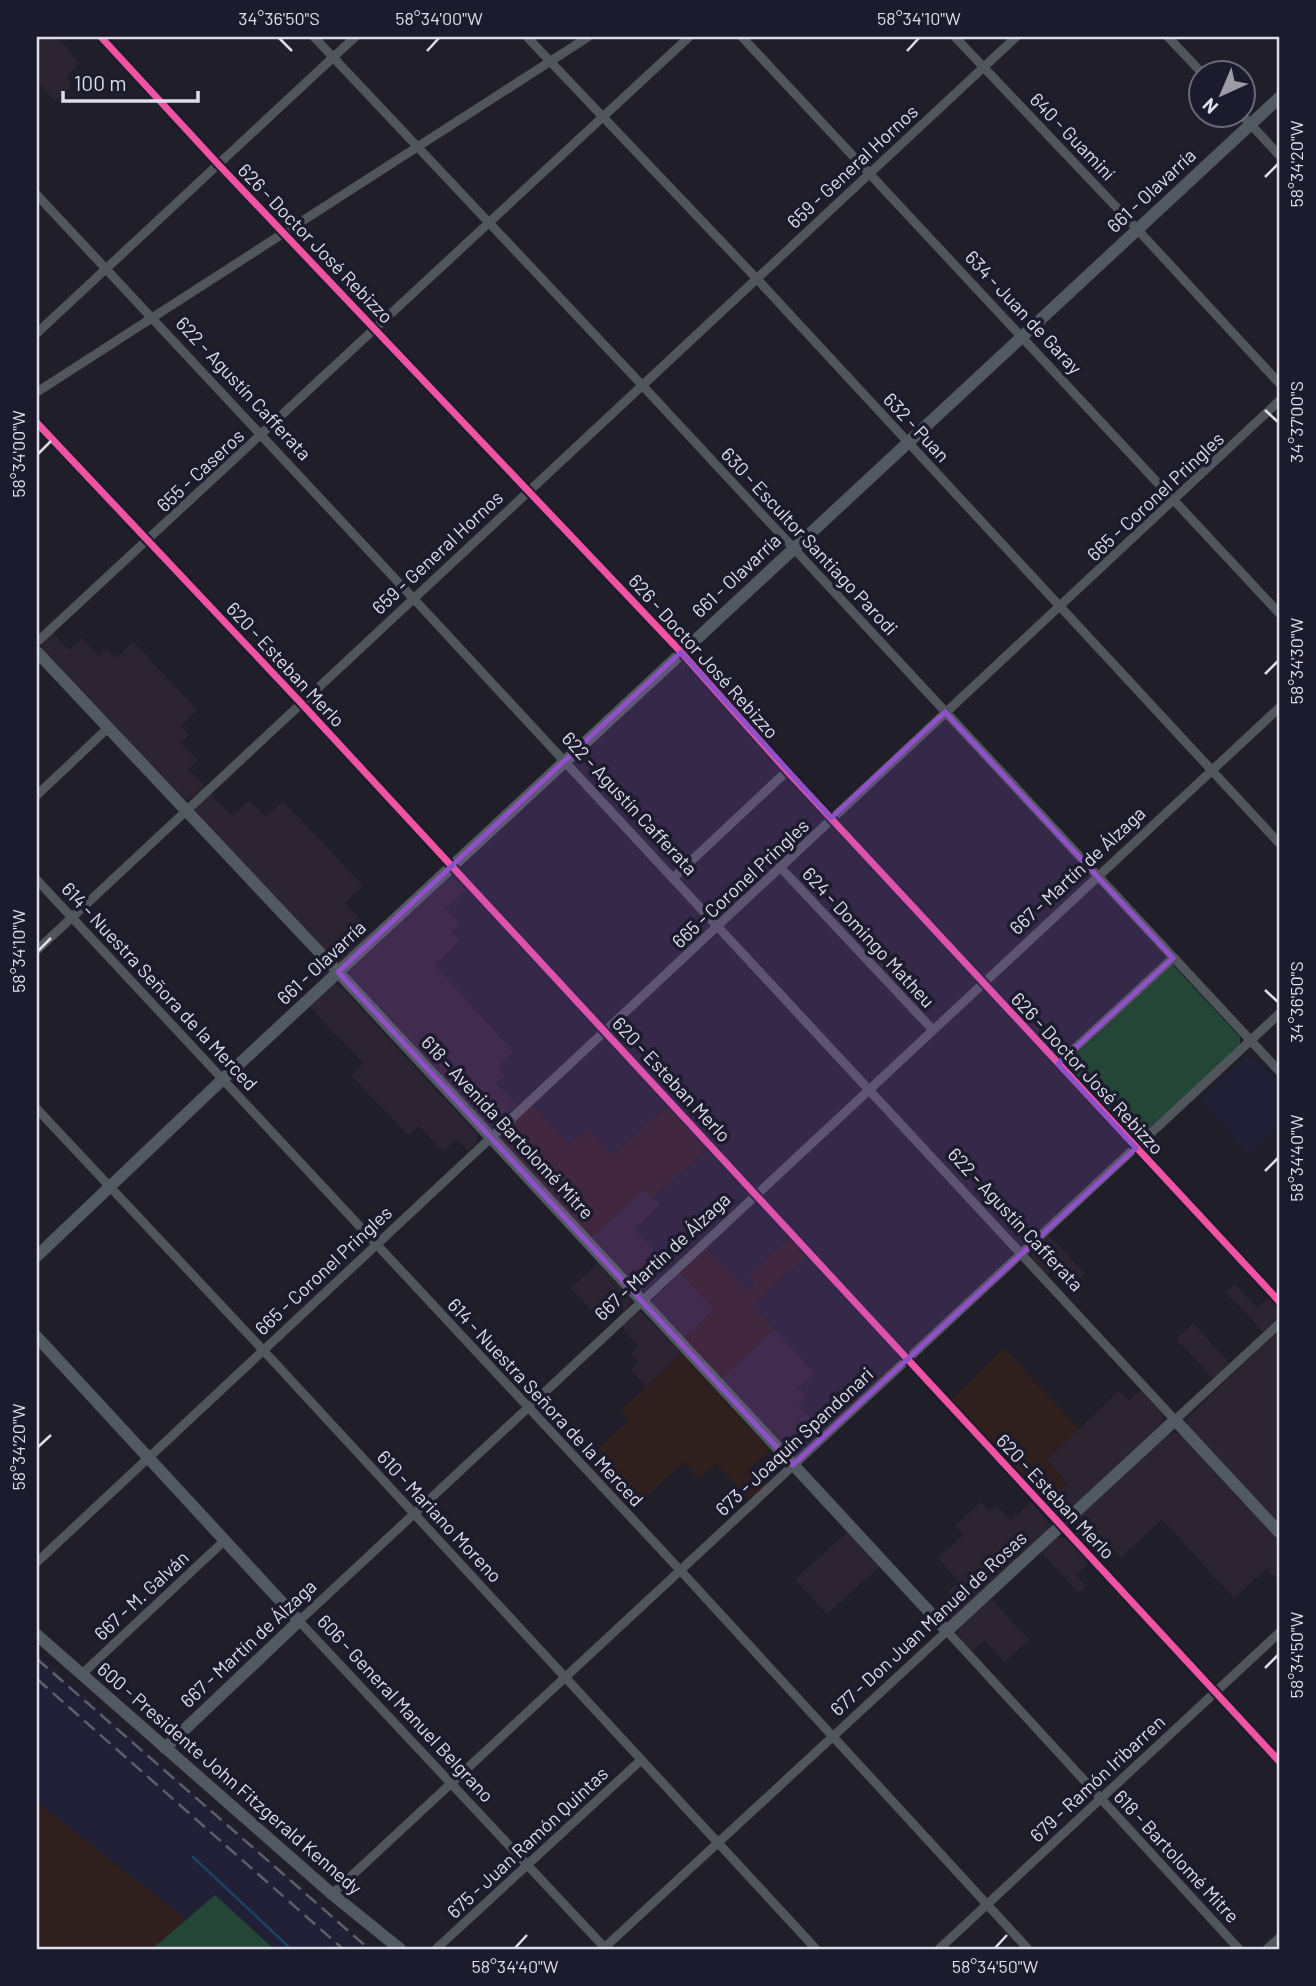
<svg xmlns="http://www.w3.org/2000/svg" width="1316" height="1986" viewBox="0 0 1316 1986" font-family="Barlow,sans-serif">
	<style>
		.commercial { fill: #2d2431 }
		.industrial { fill: #2f1f1d }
		.built { fill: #222036 }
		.green { fill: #234637 }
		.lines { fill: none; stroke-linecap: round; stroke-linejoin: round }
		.stream { stroke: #1c4364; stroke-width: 2.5 }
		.street { stroke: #50565c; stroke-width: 9 }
		.secondary { stroke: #525a61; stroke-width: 12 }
		.rail { stroke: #5d6066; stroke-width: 2.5; stroke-dasharray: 14 7; stroke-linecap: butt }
		.cycleway-casing { stroke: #1c1b2d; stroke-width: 11 }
		.cycleway { stroke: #f153a3; stroke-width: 7 }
		.marked { fill: #8f50c8; fill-opacity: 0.2; stroke: #8f50c8; stroke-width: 5; stroke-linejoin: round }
		.ticks { fill: none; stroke: #dedeea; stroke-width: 2.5 }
		.labels { text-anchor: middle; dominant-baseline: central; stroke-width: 7; stroke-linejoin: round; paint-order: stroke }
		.street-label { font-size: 19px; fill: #dedeea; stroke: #1c1b2d }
		.neatline { fill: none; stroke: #dedeea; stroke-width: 2.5 }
		.ticks-label { font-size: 18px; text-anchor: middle; fill: #dedeea }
	</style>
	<rect width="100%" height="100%" fill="#201f29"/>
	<g class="commercial">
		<path d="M 37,37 L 56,37 L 80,63 L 65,77 L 72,85 L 55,101 L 37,81 Z"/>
		<path d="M 53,633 L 69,650 L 82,638 L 99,656 L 107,649 L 116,658 L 133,642 L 197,710 L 181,726 L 189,735 L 181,743 L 197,760 L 188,769 L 204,786 L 192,798 L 184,800 L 43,650 L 43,643 Z"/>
		<path d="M 209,793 L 232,816 L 250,800 L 266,817 L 283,801 L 363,886 L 345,903 L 373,934 L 342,963 L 334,963 L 195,811 L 194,808 Z"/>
		<path d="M 449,876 L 453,877 L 465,890 L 446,908 L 460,924 L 451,932 L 460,941 L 434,965 L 513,1051 L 498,1066 L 505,1075 L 496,1083 L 517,1105 L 491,1127 L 488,1126 L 349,976 L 349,970 Z"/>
		<path d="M 332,984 L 338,984 L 477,1134 L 477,1142 L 468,1151 L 457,1139 L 443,1152 L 419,1126 L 408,1135 L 351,1075 L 363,1063 L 309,1006 Z"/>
		<path d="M 644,1189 L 660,1205 L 634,1229 L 658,1255 L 646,1266 L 658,1279 L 643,1291 L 639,1290 L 591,1238 Z"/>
		<path d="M 1048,1234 L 1085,1274 L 1077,1281 L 1060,1263 L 1047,1275 L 1032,1259 L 1031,1251 Z"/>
		<path d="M 598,1263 L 632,1300 L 625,1310 L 613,1298 L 595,1314 L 571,1288 Z"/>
		<path d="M 680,1273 L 714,1309 L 684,1338 L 653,1305 L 652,1300 Z"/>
		<path d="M 1235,1284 L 1257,1308 L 1271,1295 L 1279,1304 L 1279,1317 L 1263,1332 L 1226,1292 Z"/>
		<path d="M 640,1311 L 682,1354 L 646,1387 L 631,1370 L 639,1362 L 631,1354 L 639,1346 L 621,1326 Z"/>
		<path d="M 1193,1323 L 1229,1363 L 1213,1378 L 1176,1339 Z"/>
		<path d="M 774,1329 L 814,1373 L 798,1388 L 806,1397 L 798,1405 L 812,1420 L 797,1435 L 807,1447 L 796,1456 L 791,1454 L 721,1379 Z"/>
		<path d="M 1279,1330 L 1279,1523 L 1187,1425 L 1186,1419 Z"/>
		<path d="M 1141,1390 L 1162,1412 L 1163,1422 L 1066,1513 L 1057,1514 L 1046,1502 L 1067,1483 L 1046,1460 L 1119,1391 L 1129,1401 Z"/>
		<path d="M 1174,1432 L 1182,1435 L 1279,1539 L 1279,1580 L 1267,1568 L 1234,1598 L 1162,1519 L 1121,1558 L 1098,1533 L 1085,1544 L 1073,1531 L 1072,1525 L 1074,1522 L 1166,1436 Z"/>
		<path d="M 981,1502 L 989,1512 L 996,1505 L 1011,1520 L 1031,1502 L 1050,1525 L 1049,1529 L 952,1619 L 947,1620 L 934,1609 L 950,1595 L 948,1591 L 959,1581 L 938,1558 L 963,1535 L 955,1526 Z"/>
		<path d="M 848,1532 L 879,1567 L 827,1614 L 795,1579 Z"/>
		<path d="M 1062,1537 L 1067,1539 L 1089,1563 L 1076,1575 L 1086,1586 L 1079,1593 L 1041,1552 L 1056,1538 Z"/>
		<path d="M 991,1599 L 1029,1640 L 1005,1662 L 984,1640 L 972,1651 L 958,1636 L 959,1629 Z"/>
	</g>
	<g class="industrial">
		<path d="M 531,1103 L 570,1145 L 588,1129 L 613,1156 L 667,1106 L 707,1148 L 653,1198 L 644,1189 L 591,1238 L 500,1140 L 499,1136 Z"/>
		<path d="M 790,1238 L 806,1255 L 752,1306 L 774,1329 L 721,1379 L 684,1338 L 714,1309 L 680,1273 L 706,1248 L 748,1292 L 756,1285 L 749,1276 Z"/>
		<path d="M 1004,1348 L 1079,1429 L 1046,1459 L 1067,1483 L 1046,1502 L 951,1400 Z"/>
		<path d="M 682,1354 L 770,1450 L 751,1467 L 767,1484 L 750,1500 L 716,1463 L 699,1479 L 684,1462 L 631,1511 L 585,1461 L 629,1420 L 621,1410 Z"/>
		<path d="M 37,1802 L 187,1920 L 152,1949 L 37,1949 Z"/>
	</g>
	<g class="built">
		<path d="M 1245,1058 L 1254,1058 L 1279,1085 L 1279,1125 L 1249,1154 L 1200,1100 Z"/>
		<path d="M 37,1654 L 341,1922 L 362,1949 L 274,1949 L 215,1896 L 187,1920 L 37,1802 Z"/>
	</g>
	<g class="green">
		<path d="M 1172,964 L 1240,1037 L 1240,1045 L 1142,1135 L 1135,1138 L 1069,1070 L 1067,1063 Z"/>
		<path d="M 215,1895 L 274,1949 L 152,1949 Z"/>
	</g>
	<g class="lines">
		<path class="stream" d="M 193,1857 L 291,1949"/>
		<g class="street">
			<path d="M 101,37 L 218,164 L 681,652 L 787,771 L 1279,1301"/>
			<path d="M 314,37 L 642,385 L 1279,1071"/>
			<path d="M 527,37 L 757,279 L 1279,843"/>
			<path d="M 742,37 L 1279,613"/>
			<path d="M 955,37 L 1137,229 L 1279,383"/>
			<path d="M 1168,37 L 1203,74"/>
			<path d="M 1242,115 L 1279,155"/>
			<path d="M 37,195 L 413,598 L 1175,1420 L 1279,1324"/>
			<path d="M 37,333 L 355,37"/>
			<path d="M 37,392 L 588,37"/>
			<path d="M 37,423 L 301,703 L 1279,1761"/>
			<path d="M 37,642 L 689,37"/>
			<path d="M 37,795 L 108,728"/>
			<path d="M 780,867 L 933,1030"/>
			<path d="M 673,878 L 787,771"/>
			<path d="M 37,880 L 680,1570 L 1028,1949"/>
			<path d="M 37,950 L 1016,37"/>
			<path d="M 1058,1064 L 1173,958"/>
			<path d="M 37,1109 L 263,1350 L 816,1949"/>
			<path d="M 37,1562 L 1279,401"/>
			<path d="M 82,1674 L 224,1541"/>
			<path d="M 332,1894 L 1279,1014"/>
			<path d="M 436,1949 L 641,1760"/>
			<path d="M 603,1949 L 947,1631 L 1239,1949"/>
			<path d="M 606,1949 L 299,1621 L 1279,708"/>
			<path d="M 939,1949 L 1279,1633"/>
			<path d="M 1267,1949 L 1279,1938"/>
		</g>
		<g class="secondary">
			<path d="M 37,652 L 338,972 L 947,1631 L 1175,1420 L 1279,1532"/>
			<path d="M 37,1256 L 223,1079 L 1279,98"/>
			<path d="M 37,1337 L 299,1621 L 165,1748"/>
			<path d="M 37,1635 L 332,1894 L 400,1949"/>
		</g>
		<g class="rail">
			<path d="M 37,1659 L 369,1949"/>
			<path d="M 37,1679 L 343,1949"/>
		</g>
		<defs>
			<g id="cycleway">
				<path d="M 101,37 L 218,164 L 681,652 L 787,771 L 1279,1301"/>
				<path d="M 37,423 L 301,703 L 1279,1761"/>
			</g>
		</defs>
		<use href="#cycleway" class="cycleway-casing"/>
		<use href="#cycleway" class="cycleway"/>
	</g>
	<path class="marked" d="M 681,652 L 831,818 L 945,712 L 1173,958 L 1058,1064 L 1136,1148 L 793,1465 L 338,972 Z"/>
	<path class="ticks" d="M 279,38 L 292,51M 427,51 L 439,38M 907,51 L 919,38M 1265,177 L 1278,164M 1265,410 L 1278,422M 38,454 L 51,441M 1265,674 L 1278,661M 38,951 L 51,938M 1265,990 L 1278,1002M 1265,1171 L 1278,1158M 38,1447 L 51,1435M 1265,1668 L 1278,1655M 515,1948 L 527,1935M 995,1948 L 1007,1935"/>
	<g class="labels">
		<g class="street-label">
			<text transform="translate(1073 136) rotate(46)">640 - Guaminí</text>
			<text transform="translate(852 166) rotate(-43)">659 - General Hornos</text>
			<text transform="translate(1151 190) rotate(-43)">661 - Olavarría</text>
			<text transform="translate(316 243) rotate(46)">626 - Doctor José Rebizzo</text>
			<text transform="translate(1024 312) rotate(47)">634 - Juan de Garay</text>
			<text transform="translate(244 388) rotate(47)">622 - Agustín Cafferata</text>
			<text transform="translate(917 427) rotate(47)">632 - Puan</text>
			<text transform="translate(200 470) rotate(-43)">655 - Caseros</text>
			<text transform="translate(1155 496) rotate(-43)">665 - Coronel Pringles</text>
			<text transform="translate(810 541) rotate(47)">630 - Escultor Santiago Parodi</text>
			<text transform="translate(437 552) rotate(-43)">659 - General Hornos</text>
			<text transform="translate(736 575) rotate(-43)">661 - Olavarría</text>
			<text transform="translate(704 656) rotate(48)">626 - Doctor José Rebizzo</text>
			<text transform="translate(286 664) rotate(47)">620 - Esteban Merlo</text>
			<text transform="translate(630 803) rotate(47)">622 - Agustín Cafferata</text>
			<text transform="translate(1077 870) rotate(-43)">667 - Martín de Álzaga</text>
			<text transform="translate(740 883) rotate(-43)">665 - Coronel Pringles</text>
			<text transform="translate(869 937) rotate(47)">624 - Domingo Matheu</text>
			<text transform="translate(321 962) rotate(-43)">661 - Olavarría</text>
			<text transform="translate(160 986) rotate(47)">614 - Nuestra Señora de la Merced</text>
			<text transform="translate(1088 1073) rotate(47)">626 - Doctor José Rebizzo</text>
			<text transform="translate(672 1079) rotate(47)">620 - Esteban Merlo</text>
			<text transform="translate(508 1127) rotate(47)">618 - Avenida Bartolomé Mitre</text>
			<text transform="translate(1016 1219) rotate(47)">622 - Agustín Cafferata</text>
			<text transform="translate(662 1256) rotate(-43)">667 - Martín de Álzaga</text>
			<text transform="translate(323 1270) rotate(-43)">665 - Coronel Pringles</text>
			<text transform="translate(546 1402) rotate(47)">614 - Nuestra Señora de la Merced</text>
			<text transform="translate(794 1441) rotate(-43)">673 - Joaquín Spandonari</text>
			<text transform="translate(1056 1496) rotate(47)">620 - Esteban Merlo</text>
			<text transform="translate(440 1516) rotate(47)">610 - Mariano Moreno</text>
			<text transform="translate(141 1595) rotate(-43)">667 - M. Galván</text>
			<text transform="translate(928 1623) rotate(-43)">677 - Don Juan Manuel de Rosas</text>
			<text transform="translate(248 1643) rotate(-43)">667 - Martín de Álzaga</text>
			<text transform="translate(406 1708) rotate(47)">606 - General Manuel Belgrano</text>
			<text transform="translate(230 1778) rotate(41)">600 - Presidente John Fitzgerald Kennedy</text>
			<text transform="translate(1097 1778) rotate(-43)">679 - Ramón Iribarren</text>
			<text transform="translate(527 1842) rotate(-43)">675 - Juan Ramón Quintas</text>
			<text transform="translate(1177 1856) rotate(47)">618 - Bartolomé Mitre</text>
		</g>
	</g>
	<rect width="1316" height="1986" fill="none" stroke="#1c1b2d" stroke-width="77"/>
	<g transform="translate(1222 94) rotate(224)"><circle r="33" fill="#1c1b2d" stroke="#6a6979" stroke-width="2"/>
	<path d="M0-5L12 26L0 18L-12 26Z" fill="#9c9ba6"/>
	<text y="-10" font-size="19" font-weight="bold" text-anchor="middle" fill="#dedeea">N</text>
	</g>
	<path d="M63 91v10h135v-10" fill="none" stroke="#dedeea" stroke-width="3.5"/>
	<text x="74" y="91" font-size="21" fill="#dedeea" stroke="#1c1b2d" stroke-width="5" paint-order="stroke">100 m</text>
	<rect x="38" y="38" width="1240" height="1910" class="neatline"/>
	<g class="ticks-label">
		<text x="279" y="25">34°36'50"S</text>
		<text x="439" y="25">58°34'00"W</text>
		<text x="919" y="25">58°34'10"W</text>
		<text transform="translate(1297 164) rotate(-90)" y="6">58°34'20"W</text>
		<text transform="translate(1297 422) rotate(-90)" y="6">34°37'00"S</text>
		<text transform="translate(19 454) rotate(-90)" y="6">58°34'00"W</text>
		<text transform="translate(1297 661) rotate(-90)" y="6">58°34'30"W</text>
		<text transform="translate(19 951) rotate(-90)" y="6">58°34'10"W</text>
		<text transform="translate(1297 1002) rotate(-90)" y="6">34°36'50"S</text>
		<text transform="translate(1297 1158) rotate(-90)" y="6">58°34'40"W</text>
		<text transform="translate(19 1447) rotate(-90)" y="6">58°34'20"W</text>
		<text transform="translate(1297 1655) rotate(-90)" y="6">58°34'50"W</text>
		<text x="515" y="1973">58°34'40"W</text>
		<text x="995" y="1973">58°34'50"W</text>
	</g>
</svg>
